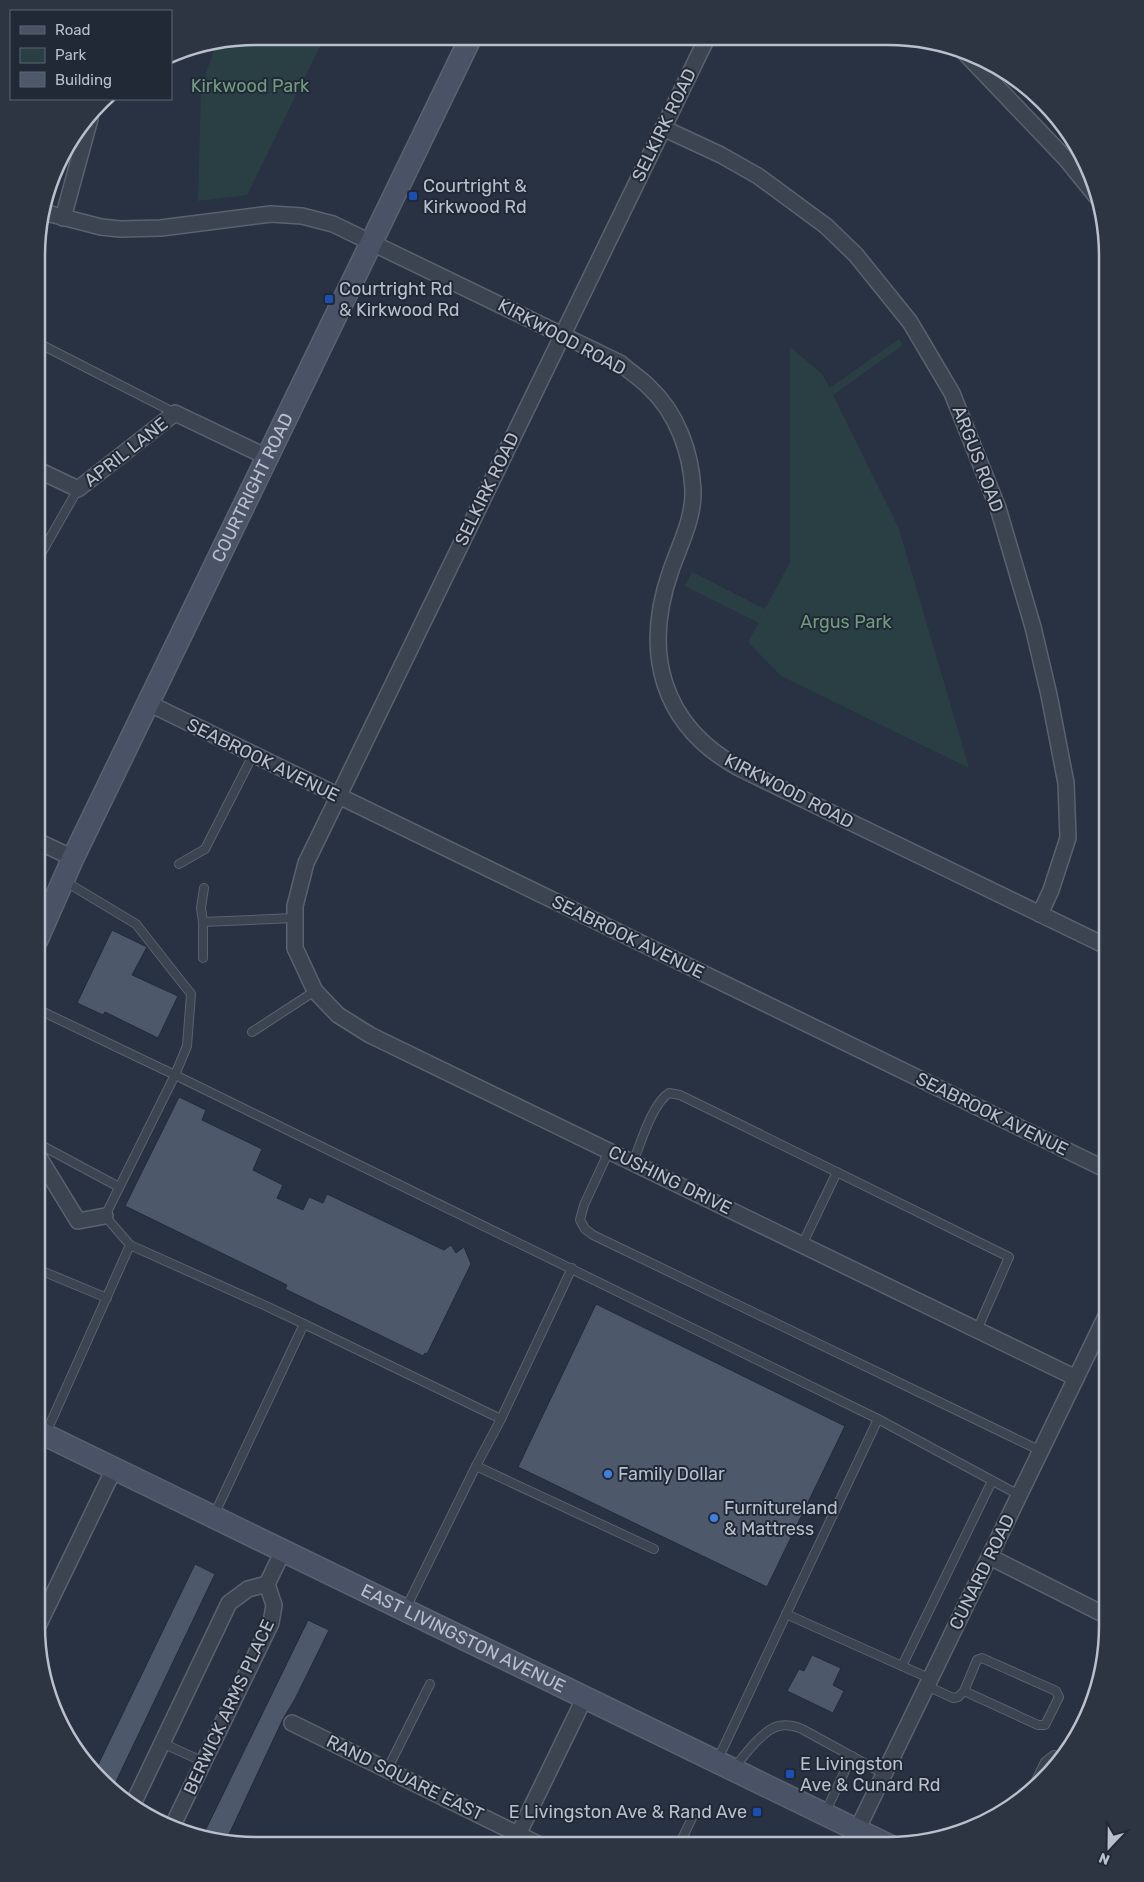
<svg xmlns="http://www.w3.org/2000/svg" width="1144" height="1882" viewBox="0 0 1144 1882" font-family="Rubik,sans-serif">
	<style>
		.green { fill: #2a3f43 }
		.building { fill: #4e586b; stroke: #232b39 }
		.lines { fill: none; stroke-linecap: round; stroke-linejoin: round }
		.lane-casing { stroke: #5a626f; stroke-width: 10 }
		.street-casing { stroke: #5a626f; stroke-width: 18 }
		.secondary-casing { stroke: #5a626f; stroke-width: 24 }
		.lane { stroke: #3c4452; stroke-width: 8 }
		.street { stroke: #3c4452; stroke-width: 15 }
		.secondary { stroke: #4a5365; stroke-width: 21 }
		.transit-dot { fill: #1a4fb4; stroke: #212937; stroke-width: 2 }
		.shop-dot { fill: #3f7fe0; stroke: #212937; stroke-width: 2 }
		.labels { text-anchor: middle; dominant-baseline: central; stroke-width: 4; stroke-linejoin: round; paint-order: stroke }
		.park-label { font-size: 18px; fill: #719c7d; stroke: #212937 }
		.street-label { font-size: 18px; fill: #b9bfcc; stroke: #212937 }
		.poi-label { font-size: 18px; fill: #b9bfcc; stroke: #212937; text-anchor: start }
		.rim { fill: none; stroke: #b9bfcc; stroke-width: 2.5 }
	</style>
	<rect width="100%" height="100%" fill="#283242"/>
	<g class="green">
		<path d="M 256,36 L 325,36 L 247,195 L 198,201 L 201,88 L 216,44 Z"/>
		<path d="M 899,339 L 903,345 L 833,395 L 899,529 L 969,768 L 781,676 L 748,642 L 759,623 L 685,586 L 692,572 L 765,609 L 790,562 L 790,347 L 822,374 L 830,388 Z"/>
	</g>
	<g class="building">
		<path d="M 112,930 L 147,947 L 132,975 L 178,996 L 158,1038 L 105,1012 L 103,1015 L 77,1003 Z"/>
		<path d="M 179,1097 L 206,1110 L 202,1120 L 262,1149 L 253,1170 L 283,1185 L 277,1198 L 303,1210 L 309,1197 L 323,1203 L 327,1194 L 444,1250 L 451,1245 L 456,1253 L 464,1247 L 471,1264 L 427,1354 L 425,1353 L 423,1356 L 285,1289 L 287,1285 L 125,1206 Z"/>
		<path d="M 596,1304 L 845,1426 L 767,1587 L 518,1467 Z"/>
		<path d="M 195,1564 L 215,1574 L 112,1790 L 94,1773 Z"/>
		<path d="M 308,1620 L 329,1630 L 295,1699 L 283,1719 L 225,1843 L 202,1837 Z"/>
		<path d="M 812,1655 L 841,1668 L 833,1685 L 844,1691 L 833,1713 L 787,1691 L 799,1669 L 804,1671 Z"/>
	</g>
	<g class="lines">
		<defs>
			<g id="lane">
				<path d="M 38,343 L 175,413"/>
				<path d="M 38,559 L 78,489"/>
				<path d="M 179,864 L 205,849 L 253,755"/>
				<path d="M 66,882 L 136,924 L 191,994 L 187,1046 L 175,1075 L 878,1419 L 1019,1495"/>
				<path d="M 203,922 L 201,908 L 204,888"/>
				<path d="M 203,958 L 203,922 L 295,918"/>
				<path d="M 37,1009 L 175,1075 L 105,1216 L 130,1245 L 46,1433"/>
				<path d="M 252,1032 L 315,991"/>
				<path d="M 37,1143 L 119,1187"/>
				<path d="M 609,1151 L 584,1205 L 580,1220 L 585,1229 L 593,1235 L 1041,1451"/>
				<path d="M 633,1162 C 641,1143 652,1104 669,1093 L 680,1095 L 719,1114 L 1009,1257 L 977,1330"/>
				<path d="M 130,1245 L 266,1306 L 304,1324"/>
				<path d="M 802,1245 L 837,1172"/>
				<path d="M 37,1269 L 107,1298"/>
				<path d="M 476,1466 L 501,1419 L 572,1268"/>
				<path d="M 214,1515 L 304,1324 L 501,1419"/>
				<path d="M 405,1610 L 476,1466 L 654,1549"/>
				<path d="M 786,1614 L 931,1679"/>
				<path d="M 902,1666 L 992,1481"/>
				<path d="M 927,1686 L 953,1698 L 958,1697 L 964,1691 L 977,1660 L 982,1658 L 1056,1691 L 1059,1697 L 1045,1725 L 1038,1725 L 964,1691"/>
				<path d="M 162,1743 L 204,1762"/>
				<path d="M 718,1759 L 878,1419"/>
				<path d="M 734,1768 C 744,1756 763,1729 779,1726 C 787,1724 795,1726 802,1729 L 884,1774"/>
				<path d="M 387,1770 L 430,1684"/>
				<path d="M 1031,1791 L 1045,1762 L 1054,1755 L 1064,1757"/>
				<path d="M 825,1813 L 852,1756"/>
				<path d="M 679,1845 L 692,1818"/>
			</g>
			<g id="street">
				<path d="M 707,38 L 306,863 L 295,906 L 295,948 L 315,991 L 338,1015 L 370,1035 L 1076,1378"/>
				<path d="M 963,51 L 1066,159 L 1096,196"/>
				<path d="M 663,128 L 721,155 L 758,176 L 826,226 L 856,255 L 910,322 L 952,393 L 998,508 L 1033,627 L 1049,695 L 1066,783 L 1068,838 L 1051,890 L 1040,914"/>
				<path d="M 43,212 L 101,227 L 120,229 L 161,228 L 271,214 L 302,216 L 333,224 L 620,363 C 629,371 640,378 649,387 C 677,413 691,452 693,490 C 694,518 680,544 671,570 C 642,652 661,725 739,768 L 1108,947"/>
				<path d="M 63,218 L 90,119"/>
				<path d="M 38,470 L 78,489 L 175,413 L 267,457"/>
				<path d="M 148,703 L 1107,1170"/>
				<path d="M 37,841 L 73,858"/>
				<path d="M 37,1154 L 78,1221 L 105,1216"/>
				<path d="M 990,1557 L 1107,1616"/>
				<path d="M 37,1628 L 114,1469"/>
				<path d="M 292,1723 L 540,1845"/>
				<path d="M 132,1806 L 229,1603 L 248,1589 L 267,1584"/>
				<path d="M 171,1829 L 271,1623 L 274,1605 L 267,1584 L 283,1551"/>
				<path d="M 857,1830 L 1107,1314"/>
				<path d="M 513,1845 L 585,1697"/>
			</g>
			<g id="secondary">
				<path id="s1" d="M 37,940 L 73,858 L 471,37"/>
				<path id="s2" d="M 37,1431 L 890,1846"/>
			</g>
		</defs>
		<use href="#lane" class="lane-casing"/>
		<use href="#street" class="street-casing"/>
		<use href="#secondary" class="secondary-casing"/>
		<use href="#lane" class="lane"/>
		<use href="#street" class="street"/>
		<use href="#secondary" class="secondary"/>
	</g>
	<g class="transit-dot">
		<rect x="408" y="191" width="10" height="10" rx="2.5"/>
		<rect x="324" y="294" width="10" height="10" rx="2.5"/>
		<rect x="785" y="1769" width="10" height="10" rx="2.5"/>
		<rect x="752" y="1807" width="10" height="10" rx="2.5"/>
	</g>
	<g class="shop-dot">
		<circle cx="608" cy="1474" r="5"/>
		<circle cx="714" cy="1518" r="5"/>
	</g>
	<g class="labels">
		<g class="park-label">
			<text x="250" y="86">Kirkwood Park</text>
			<text x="846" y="622">Argus Park</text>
		</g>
		<g class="street-label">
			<text transform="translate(664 125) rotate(-64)">SELKIRK ROAD</text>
			<text transform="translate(562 337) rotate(28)">KIRKWOOD ROAD</text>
			<text transform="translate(126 452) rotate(-38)">APRIL LANE</text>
			<text transform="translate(978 459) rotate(69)">ARGUS ROAD</text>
			<text stroke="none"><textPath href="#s1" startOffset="501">COURTRIGHT ROAD</textPath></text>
			<text transform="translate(487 489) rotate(-64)">SELKIRK ROAD</text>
			<text transform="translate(263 760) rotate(26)">SEABROOK AVENUE</text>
			<text transform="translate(789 791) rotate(27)">KIRKWOOD ROAD</text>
			<text transform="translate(628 937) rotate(26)">SEABROOK AVENUE</text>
			<text transform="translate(992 1114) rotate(26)">SEABROOK AVENUE</text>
			<text transform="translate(670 1180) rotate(26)">CUSHING DRIVE</text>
			<text transform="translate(982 1572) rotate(-64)">CUNARD ROAD</text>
			<text stroke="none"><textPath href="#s2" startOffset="474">EAST LIVINGSTON AVENUE</textPath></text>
			<text transform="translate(229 1707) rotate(-65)">BERWICK ARMS PLACE</text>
			<text transform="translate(405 1778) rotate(26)">RAND SQUARE EAST</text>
		</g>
		<g class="poi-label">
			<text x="423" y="186">Courtright &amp;<tspan x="423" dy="21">Kirkwood Rd</tspan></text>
			<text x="339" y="289">Courtright Rd<tspan x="339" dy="21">&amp; Kirkwood Rd</tspan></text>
			<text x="618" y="1474">Family Dollar</text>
			<text x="724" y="1508">Furnitureland<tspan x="724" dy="21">&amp; Mattress</tspan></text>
			<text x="800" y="1764">E Livingston<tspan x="800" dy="21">Ave &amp; Cunard Rd</tspan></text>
			<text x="747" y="1812" text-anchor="end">E Livingston Ave &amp; Rand Ave</text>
		</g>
	</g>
	<path d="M0 0H1144V1882H0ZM256 45H888A211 211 0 0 1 1099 256V1626A211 211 0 0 1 888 1837H256A211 211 0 0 1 45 1626V256A211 211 0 0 1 256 45Z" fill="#2d3543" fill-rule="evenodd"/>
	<path class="rim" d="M256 45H888A211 211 0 0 1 1099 256V1626A211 211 0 0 1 888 1837H256A211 211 0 0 1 45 1626V256A211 211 0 0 1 256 45Z"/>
	<rect x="10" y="10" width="162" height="90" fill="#212937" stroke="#5e6573"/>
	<rect x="20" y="26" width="25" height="8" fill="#4a5365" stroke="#5e6573"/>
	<text x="55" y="35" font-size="15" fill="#b9bfcc">Road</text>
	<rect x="20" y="48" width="25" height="15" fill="#2a3f43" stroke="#5e6573"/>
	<text x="55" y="60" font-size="15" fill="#b9bfcc">Park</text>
	<rect x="20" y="72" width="25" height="15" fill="#4e586b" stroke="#5e6573"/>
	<text x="55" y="85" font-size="15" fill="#b9bfcc">Building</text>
	<g transform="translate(1109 1847) rotate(202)" stroke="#212937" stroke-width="4" paint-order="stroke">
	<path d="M0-4L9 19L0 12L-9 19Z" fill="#b9bfcc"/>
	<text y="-8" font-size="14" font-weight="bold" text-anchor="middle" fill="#b9bfcc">N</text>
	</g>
</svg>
